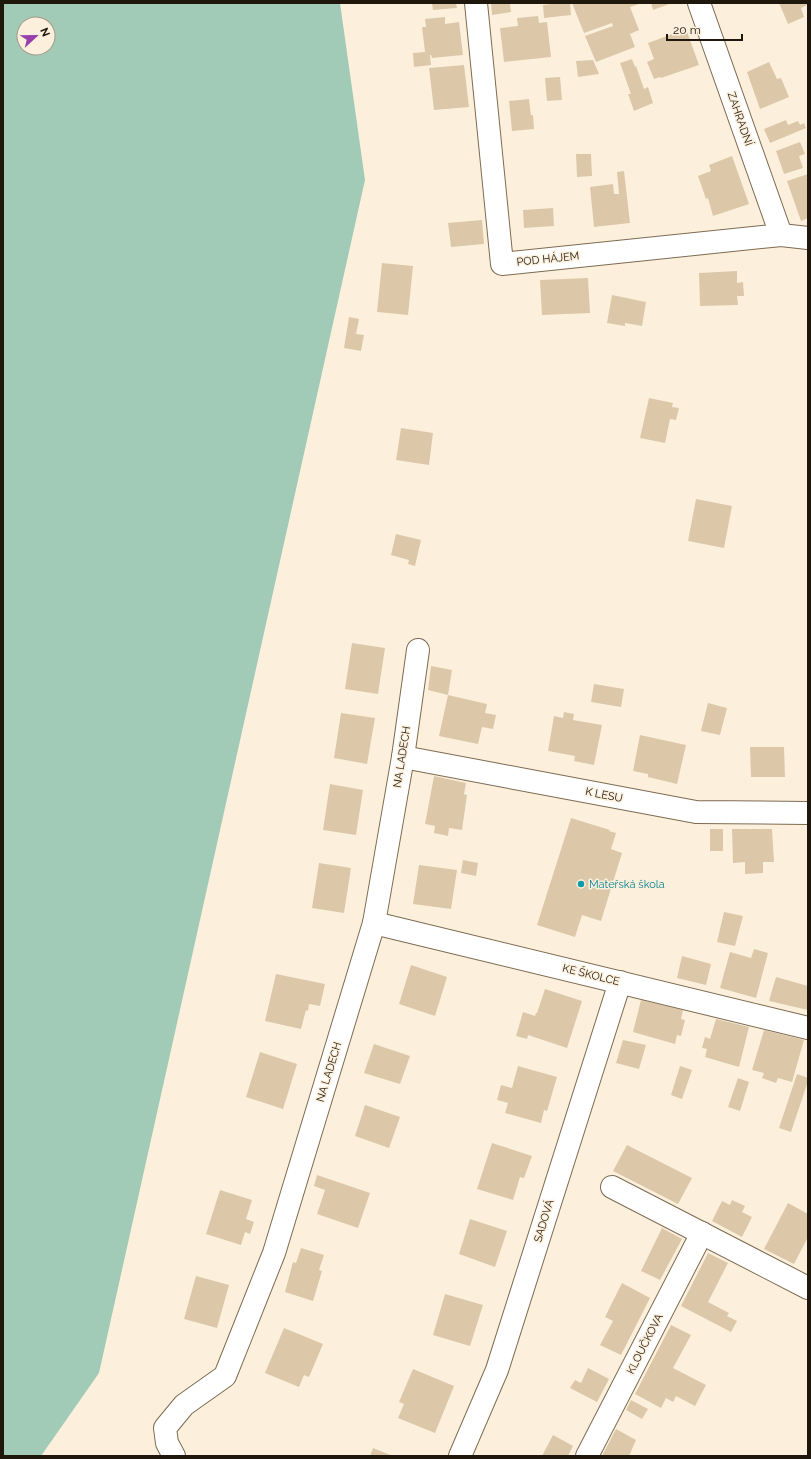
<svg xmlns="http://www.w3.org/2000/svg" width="811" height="1459" viewBox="0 0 811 1459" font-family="Raleway,sans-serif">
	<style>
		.green { fill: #a2cbb7; fill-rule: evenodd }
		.building { fill: #dcc8a9 }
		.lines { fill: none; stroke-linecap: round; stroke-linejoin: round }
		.minor-casing { stroke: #7e6b50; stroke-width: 24 }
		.minor { stroke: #fff; stroke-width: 22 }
		.culture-dot { fill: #0f9aa8; stroke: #fcf0dd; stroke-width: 1.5 }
		.labels { text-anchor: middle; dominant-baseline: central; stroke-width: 3; stroke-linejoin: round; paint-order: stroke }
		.street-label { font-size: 11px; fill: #1f170c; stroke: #fcf0dd }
		.culture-label { font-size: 11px; fill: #0d838f; stroke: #fcf0dd; text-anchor: start }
	</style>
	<rect width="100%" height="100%" fill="#fcf0dd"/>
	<path class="green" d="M 3,3 L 340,3 L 365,180 L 99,1373 L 41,1456 L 3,1456 ZM 24,24 L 48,24 L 48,48 L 24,48 Z"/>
	<g class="building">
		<path d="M 432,3 L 456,3 L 457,8 L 433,10 Z"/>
		<path d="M 491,3 L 513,3 L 513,4 L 510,4 L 511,12 L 492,15 Z"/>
		<path d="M 561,3 L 570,3 L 571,15 L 544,18 L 543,5 Z"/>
		<path d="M 572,3 L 642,3 L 630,7 L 639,30 L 630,34 L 635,47 L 596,62 L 585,36 L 613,26 L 612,23 L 584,33 Z"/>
		<path d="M 651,3 L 672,3 L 653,10 Z"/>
		<path d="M 779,3 L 806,3 L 807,5 L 801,8 L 804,17 L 788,24 Z"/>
		<path d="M 538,16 L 539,23 L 547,22 L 551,57 L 504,62 L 500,28 L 518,26 L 517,18 Z"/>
		<path d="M 445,17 L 445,24 L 459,22 L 463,55 L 432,58 L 431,55 L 430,55 L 431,65 L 414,67 L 413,53 L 425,52 L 422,27 L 426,27 L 425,19 Z"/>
		<path d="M 686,29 L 699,65 L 661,78 L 660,77 L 654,79 L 647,62 L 654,59 L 648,43 Z"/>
		<path d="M 632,59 L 635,67 L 636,66 L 644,89 L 648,87 L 653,103 L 634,111 L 628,94 L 631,94 L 620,63 Z"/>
		<path d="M 593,60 L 599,74 L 578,77 L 576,61 Z"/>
		<path d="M 769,62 L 777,79 L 781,78 L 789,97 L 760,109 L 747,72 Z"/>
		<path d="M 464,65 L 469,107 L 434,110 L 429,68 Z"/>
		<path d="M 560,77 L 562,100 L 547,101 L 545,78 Z"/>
		<path d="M 529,99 L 531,115 L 533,115 L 534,129 L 512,131 L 509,101 Z"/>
		<path d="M 786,120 L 788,125 L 798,121 L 800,125 L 804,123 L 806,128 L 770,143 L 764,129 Z"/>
		<path d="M 800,142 L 805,154 L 799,156 L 803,168 L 784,174 L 776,151 Z"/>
		<path d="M 576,154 L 591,154 L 592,176 L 577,177 Z"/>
		<path d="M 732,156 L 749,204 L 713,216 L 708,198 L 706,199 L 698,176 L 711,171 L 709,165 Z"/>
		<path d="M 624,171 L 630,223 L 594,227 L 590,187 L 613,184 L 614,194 L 619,194 L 617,172 Z"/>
		<path d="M 808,174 L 808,218 L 801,221 L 787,181 Z"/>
		<path d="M 553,208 L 554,226 L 524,228 L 523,210 Z"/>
		<path d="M 482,220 L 484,244 L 451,247 L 448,223 Z"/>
		<path d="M 382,263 L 413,266 L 408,315 L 377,312 Z"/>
		<path d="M 737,271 L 737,283 L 743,282 L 744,296 L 737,296 L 738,305 L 700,306 L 699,273 Z"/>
		<path d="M 588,278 L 590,313 L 542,315 L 540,280 Z"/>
		<path d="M 612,295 L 646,302 L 642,326 L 625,323 L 625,326 L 607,323 Z"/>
		<path d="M 349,317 L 359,319 L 356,334 L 364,335 L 361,351 L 344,348 Z"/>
		<path d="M 649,398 L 673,403 L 672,407 L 679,408 L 676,420 L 670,419 L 665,443 L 640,438 Z"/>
		<path d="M 401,428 L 433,433 L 429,465 L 396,460 Z"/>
		<path d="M 696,499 L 732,506 L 724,548 L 688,541 Z"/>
		<path d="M 396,534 L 421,540 L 415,566 L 408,564 L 409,560 L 391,555 Z"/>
		<path d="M 352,643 L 385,648 L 378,694 L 345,689 Z"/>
		<path d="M 431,666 L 452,670 L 448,695 L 487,704 L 485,713 L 496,715 L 493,729 L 482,727 L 478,744 L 439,736 L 448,695 L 428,690 Z"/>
		<path d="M 594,684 L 624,689 L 621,707 L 591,702 Z"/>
		<path d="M 708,703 L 727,708 L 720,735 L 701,731 Z"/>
		<path d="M 564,712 L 574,714 L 573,720 L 602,725 L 594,765 L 574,761 L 575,756 L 548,751 L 554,716 L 563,718 Z"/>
		<path d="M 341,713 L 375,718 L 367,764 L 334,758 Z"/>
		<path d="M 640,735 L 686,745 L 677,784 L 648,777 L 648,774 L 633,771 Z"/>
		<path d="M 750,747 L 784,747 L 785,777 L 751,777 Z"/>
		<path d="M 434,776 L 466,783 L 464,794 L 467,795 L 462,830 L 449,828 L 448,836 L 434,833 L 435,826 L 425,824 Z"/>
		<path d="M 330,784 L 363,790 L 356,835 L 323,830 Z"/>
		<path d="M 571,818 L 610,830 L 609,831 L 616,833 L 611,849 L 622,853 L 601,921 L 582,915 L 575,937 L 537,925 Z"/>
		<rect x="710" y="829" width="13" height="22"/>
		<path d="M 732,829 L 772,829 L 774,862 L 763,862 L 763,873 L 745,874 L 745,862 L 733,863 Z"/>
		<path d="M 463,860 L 478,863 L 476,876 L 461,873 Z"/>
		<path d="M 319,863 L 351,868 L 344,913 L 312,908 Z"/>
		<path d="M 419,865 L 457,870 L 451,909 L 413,904 Z"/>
		<path d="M 724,912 L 743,916 L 735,946 L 717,942 Z"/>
		<path d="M 754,949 L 768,953 L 756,998 L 720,988 L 730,952 L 751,958 Z"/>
		<path d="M 682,956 L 711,964 L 706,985 L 677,978 Z"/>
		<path d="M 411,965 L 447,977 L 435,1016 L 399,1004 Z"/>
		<path d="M 276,974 L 325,984 L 320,1006 L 309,1004 L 308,1011 L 306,1010 L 301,1029 L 265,1021 Z"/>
		<path d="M 776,977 L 808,986 L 808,1010 L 769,1001 Z"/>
		<path d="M 545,989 L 582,1001 L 567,1048 L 528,1035 L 527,1039 L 516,1036 L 523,1012 L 535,1016 L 536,1013 L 537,1013 Z"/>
		<path d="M 641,1000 L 683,1010 L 681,1019 L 685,1020 L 681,1036 L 677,1035 L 675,1044 L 633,1032 Z"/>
		<path d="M 716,1019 L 749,1027 L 739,1067 L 705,1057 L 707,1049 L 702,1048 L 705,1037 L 710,1039 Z"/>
		<path d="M 764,1030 L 804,1040 L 792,1082 L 778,1078 L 776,1083 L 762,1078 L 764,1073 L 752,1070 Z"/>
		<path d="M 623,1040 L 646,1045 L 639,1069 L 616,1063 Z"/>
		<path d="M 374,1044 L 410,1056 L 400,1084 L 364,1073 Z"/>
		<path d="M 260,1052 L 297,1064 L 283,1109 L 246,1097 Z"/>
		<path d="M 518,1066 L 557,1077 L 547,1111 L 544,1110 L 541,1123 L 505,1113 L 508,1103 L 497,1100 L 501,1085 L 512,1088 Z"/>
		<path d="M 680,1066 L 692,1070 L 682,1099 L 671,1095 Z"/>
		<path d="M 797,1074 L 808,1078 L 808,1081 L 791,1132 L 779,1128 Z"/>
		<path d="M 738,1078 L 749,1082 L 740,1111 L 728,1107 Z"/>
		<path d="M 365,1105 L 400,1117 L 389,1148 L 355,1136 Z"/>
		<path d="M 492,1143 L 532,1156 L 524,1178 L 520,1177 L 513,1200 L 477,1189 Z"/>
		<path d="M 627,1145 L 692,1178 L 678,1204 L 613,1171 Z"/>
		<path d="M 317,1175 L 370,1193 L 358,1228 L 317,1214 L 325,1190 L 314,1186 Z"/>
		<path d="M 220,1190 L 252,1200 L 246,1219 L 254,1222 L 250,1234 L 245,1232 L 241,1245 L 206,1234 Z"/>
		<path d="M 732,1200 L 745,1206 L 742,1212 L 752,1217 L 742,1237 L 712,1221 L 722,1201 L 730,1205 Z"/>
		<path d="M 788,1203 L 808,1214 L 808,1237 L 794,1264 L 764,1249 Z"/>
		<path d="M 470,1219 L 507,1231 L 495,1267 L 459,1254 Z"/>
		<path d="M 662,1228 L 682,1239 L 660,1280 L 641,1271 Z"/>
		<path d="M 301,1248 L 324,1255 L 319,1270 L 322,1271 L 313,1301 L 285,1292 L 293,1262 L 296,1263 Z"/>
		<path d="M 708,1253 L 728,1263 L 708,1302 L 729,1313 L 727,1316 L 737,1321 L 731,1332 L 681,1306 Z"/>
		<path d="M 196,1276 L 229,1285 L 217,1328 L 184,1319 Z"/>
		<path d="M 622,1283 L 650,1298 L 621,1355 L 600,1345 L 613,1321 L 605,1317 Z"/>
		<path d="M 445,1294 L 483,1305 L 470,1346 L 433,1335 Z"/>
		<path d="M 671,1325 L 691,1335 L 673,1368 L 706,1385 L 695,1406 L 676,1396 L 673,1402 L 666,1398 L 661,1408 L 635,1394 Z"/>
		<path d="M 284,1328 L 323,1344 L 309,1377 L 304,1375 L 299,1387 L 265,1373 Z"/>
		<path d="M 588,1368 L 609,1379 L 597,1402 L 570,1388 L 575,1380 L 581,1383 Z"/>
		<path d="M 413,1369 L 454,1386 L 435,1433 L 398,1418 L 404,1404 L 399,1402 Z"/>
		<path d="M 631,1400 L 648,1409 L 642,1419 L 626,1410 Z"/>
		<path d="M 616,1429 L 636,1440 L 629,1456 L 602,1456 Z"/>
		<path d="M 553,1435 L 573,1446 L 568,1456 L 542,1456 Z"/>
		<path d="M 373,1448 L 393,1456 L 370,1456 Z"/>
	</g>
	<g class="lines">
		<defs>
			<g id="minor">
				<path d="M 476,3 L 502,264 L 781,235 L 808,238"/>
				<path d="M 699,3 L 781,235"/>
				<path d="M 403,757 L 696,812 L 808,813"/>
				<path d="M 374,923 L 808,1028"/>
				<path d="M 612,1187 L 808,1288"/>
				<path d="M 174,1456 L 167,1443 L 165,1428 L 184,1405 L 225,1376 L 274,1253 L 374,923 L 403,757 L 418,650"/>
				<path d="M 460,1456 L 497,1370 L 620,982"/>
				<path d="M 587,1456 L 702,1233"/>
			</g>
		</defs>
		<use href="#minor" class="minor-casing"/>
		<use href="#minor" class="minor"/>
	</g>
	<circle class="culture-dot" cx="581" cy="884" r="4"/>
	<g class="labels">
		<g class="street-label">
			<text transform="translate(740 119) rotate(71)">ZAHRADNÍ</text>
			<text transform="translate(548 259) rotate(-6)">POD HÁJEM</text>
			<text transform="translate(402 757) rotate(-81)">NA LADECH</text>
			<text transform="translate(604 795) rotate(11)">K LESU</text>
			<text transform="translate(591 975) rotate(14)">KE ŠKOLCE</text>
			<text transform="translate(329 1072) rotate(-73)">NA LADECH</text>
			<text transform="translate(544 1221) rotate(-73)">SADOVÁ</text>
			<text transform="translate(645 1344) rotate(-63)">KLOUČKOVA</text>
		</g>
		<g class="culture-label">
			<text x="589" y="884">Mateřská škola</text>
		</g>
	</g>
	<rect width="811" height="1459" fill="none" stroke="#1f170c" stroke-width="8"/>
	<g transform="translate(36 36) rotate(68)"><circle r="19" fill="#fcf0dd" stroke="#a49989"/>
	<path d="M0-3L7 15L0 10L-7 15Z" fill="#973fab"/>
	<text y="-6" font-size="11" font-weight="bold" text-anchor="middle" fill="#1f170c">N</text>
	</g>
	<path d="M667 34v6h75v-6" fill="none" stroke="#1f170c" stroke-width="2"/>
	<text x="673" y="34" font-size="12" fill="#1f170c" stroke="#fcf0dd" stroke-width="3" paint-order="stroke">20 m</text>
</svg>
